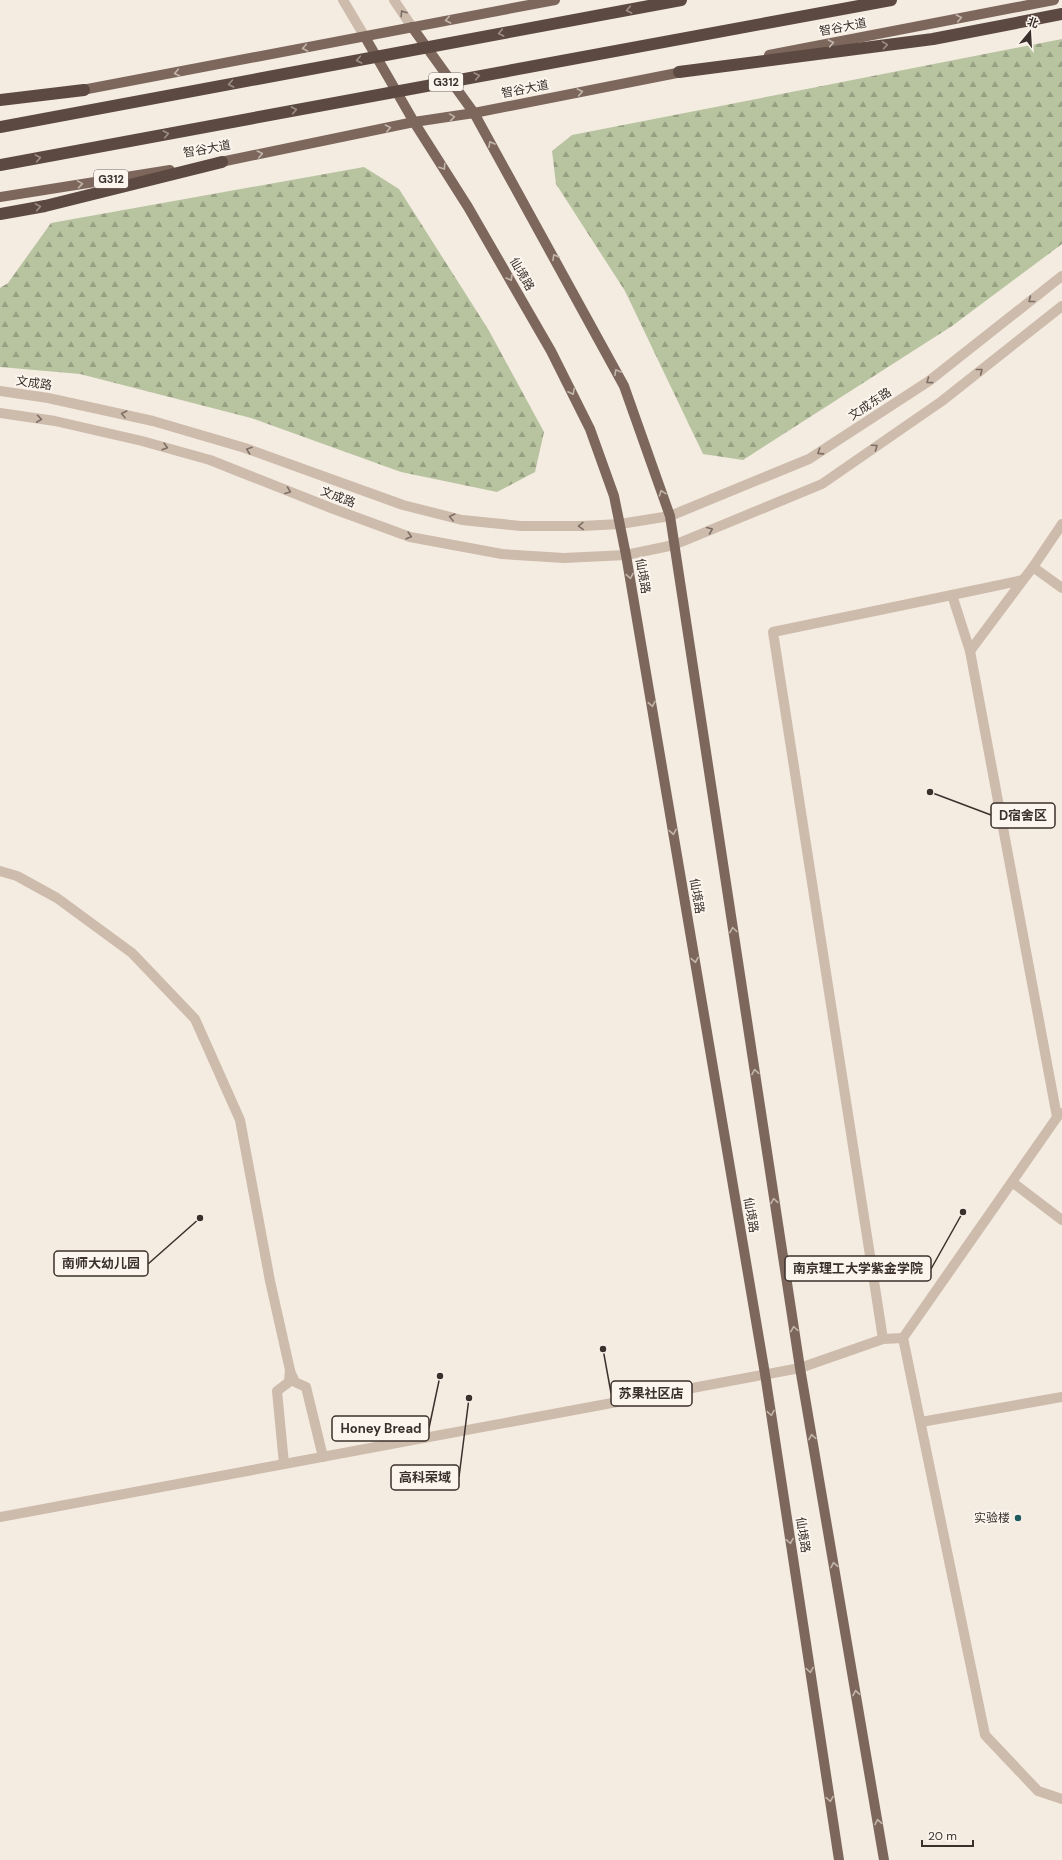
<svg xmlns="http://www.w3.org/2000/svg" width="1062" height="1860" viewBox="0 0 1062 1860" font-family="'DM Sans','Noto Sans SC',sans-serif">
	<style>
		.forest { fill: url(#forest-firs) }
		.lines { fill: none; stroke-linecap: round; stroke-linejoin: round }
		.minor { stroke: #cdbbac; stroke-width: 10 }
		.major { stroke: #7d675c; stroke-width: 10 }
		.highway { stroke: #5c4a42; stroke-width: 12 }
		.highway-bridge { stroke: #5c4a42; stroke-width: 12 }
		.oneway { stroke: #9c8e87 }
		.oneway2 { stroke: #7d6f65 }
		.oneway3 { stroke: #c2b5ac }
		.poi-dot { fill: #1f5a5e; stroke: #fbf5ee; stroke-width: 1.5 }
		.labels { text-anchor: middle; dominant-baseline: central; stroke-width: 4; stroke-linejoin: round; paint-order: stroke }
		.shield { fill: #fbf5ee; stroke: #756b66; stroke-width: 1 }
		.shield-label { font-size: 11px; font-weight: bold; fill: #3b302b }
		.street-label { font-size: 12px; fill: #3b302b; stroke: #fbf5ee }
		.poi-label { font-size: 12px; fill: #3b302b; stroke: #fbf5ee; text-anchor: end }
		.leader { fill: none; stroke: #3b302b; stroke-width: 1.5 }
		.callout-dot { fill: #3b302b; stroke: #fbf5ee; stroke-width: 1.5 }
		.callout { fill: #fbf5ee; stroke: #3b302b; stroke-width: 1.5 }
		.callout-label { font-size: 13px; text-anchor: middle; font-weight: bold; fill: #3b302b }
	</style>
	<defs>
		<pattern id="forest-firs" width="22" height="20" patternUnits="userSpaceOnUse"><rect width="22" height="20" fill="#b8c4a0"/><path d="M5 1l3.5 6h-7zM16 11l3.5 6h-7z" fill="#97a083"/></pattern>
	</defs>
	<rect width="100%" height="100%" fill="#f4ebe1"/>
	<g class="forest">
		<path d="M 1062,39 L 1062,244 L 952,326 L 743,460 L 703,454 L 625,291 L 556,184 L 552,151 L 572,135 Z"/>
		<path d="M 364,167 L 399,189 L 488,329 L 544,432 L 535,472 L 497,492 L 401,472 L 251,418 L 80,374 L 0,367 L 0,288 L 8,283 L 51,223 Z"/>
	</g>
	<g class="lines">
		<g class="minor">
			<path d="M 343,0 L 365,37"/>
			<path d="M 394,0 L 412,27"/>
			<path d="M 0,391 L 48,398 L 153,421 L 245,448 L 403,505 L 462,520 L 521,526 L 582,526 L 620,524 L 670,516 L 809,459 L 929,381 L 1062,276"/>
			<path d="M 0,413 L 55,421 L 142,441 L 210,460 L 331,508 L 410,537 L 502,554 L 564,558 L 626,555 L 674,545 L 822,484 L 942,401 L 1062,306"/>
			<path d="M 1033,567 L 1062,524"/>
			<path d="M 1023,580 L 1033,567 L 1062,588"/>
			<path d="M 952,595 L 1023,580 L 970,651"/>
			<path d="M 0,871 L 17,876 L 57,898 L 132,953 L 195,1019 L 240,1120 L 270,1281 L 290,1370 L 289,1382 L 277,1391 L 284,1464"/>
			<path d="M 1060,1113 L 903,1338 L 985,1735 L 1038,1791 L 1062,1799"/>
			<path d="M 1012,1182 L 1062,1220"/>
			<path d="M 883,1339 L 773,632 L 952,595 L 970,651 L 1057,1117"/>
			<path d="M 290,1371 L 295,1382 L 306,1387 L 323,1457"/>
			<path d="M 921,1422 L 1062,1397"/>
			<path d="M 0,1517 L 800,1368 L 883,1339 L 903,1338"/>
		</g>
		<g class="major">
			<path d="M 412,27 L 474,113 L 624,386 L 670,516 L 800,1368 L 884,1860"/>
			<path d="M 365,37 L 414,122 L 468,207 L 551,351 L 590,429 L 614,496 L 626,555 L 765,1374 L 839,1860"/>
			<path d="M 769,55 L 1054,0"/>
			<path d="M 77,91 L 555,0"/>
			<path d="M 216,163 L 414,122 L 474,113 L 687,71"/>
			<path d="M 0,197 L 170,170"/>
		</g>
		<g class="highway">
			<path d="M 679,72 L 933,39 L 1062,14"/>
			<path d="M 0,100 L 84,90"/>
			<path d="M 0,214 L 45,206 L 222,162"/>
		</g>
		<g class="highway-bridge">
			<path d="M 0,127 L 681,0"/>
			<path d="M 0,165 L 891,0"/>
		</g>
	</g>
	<defs><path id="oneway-chevron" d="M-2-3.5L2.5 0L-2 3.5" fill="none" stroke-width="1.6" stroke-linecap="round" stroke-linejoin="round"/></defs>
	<g class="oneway">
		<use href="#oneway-chevron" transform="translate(629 10) rotate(169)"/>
		<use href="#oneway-chevron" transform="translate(501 33) rotate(169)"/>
		<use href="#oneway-chevron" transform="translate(885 45) rotate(-8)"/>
		<use href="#oneway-chevron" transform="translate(359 60) rotate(169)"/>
		<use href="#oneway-chevron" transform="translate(477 76) rotate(-11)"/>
		<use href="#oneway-chevron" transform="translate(231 84) rotate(169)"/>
		<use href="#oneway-chevron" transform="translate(294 110) rotate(-11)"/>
		<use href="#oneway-chevron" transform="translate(166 134) rotate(-11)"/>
		<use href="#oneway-chevron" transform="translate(38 158) rotate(-11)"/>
		<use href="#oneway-chevron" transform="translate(38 207) rotate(-10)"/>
	</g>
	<g class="oneway2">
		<use href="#oneway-chevron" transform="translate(403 13) rotate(-123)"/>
		<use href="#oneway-chevron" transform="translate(1031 300) rotate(142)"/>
		<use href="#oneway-chevron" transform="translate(980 371) rotate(-38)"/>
		<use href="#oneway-chevron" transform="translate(929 381) rotate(144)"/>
		<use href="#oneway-chevron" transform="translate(124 414) rotate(-166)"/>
		<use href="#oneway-chevron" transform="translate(39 419) rotate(8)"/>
		<use href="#oneway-chevron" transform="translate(165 447) rotate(16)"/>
		<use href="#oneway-chevron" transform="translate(875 447) rotate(-35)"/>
		<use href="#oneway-chevron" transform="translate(249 450) rotate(-161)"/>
		<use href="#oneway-chevron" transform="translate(820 452) rotate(147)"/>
		<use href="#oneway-chevron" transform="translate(288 491) rotate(22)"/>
		<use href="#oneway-chevron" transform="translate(452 517) rotate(-166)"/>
		<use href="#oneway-chevron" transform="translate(581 526) rotate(178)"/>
		<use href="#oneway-chevron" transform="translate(710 530) rotate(-22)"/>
		<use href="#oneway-chevron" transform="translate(409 536) rotate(16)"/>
	</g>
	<g class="oneway3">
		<use href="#oneway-chevron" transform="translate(959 18) rotate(-11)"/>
		<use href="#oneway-chevron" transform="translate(448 20) rotate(169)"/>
		<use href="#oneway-chevron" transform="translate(831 43) rotate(-11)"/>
		<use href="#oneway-chevron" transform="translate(305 48) rotate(169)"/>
		<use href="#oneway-chevron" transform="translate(177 73) rotate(169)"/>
		<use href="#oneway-chevron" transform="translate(580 92) rotate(-11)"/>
		<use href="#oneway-chevron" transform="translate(452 117) rotate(-9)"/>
		<use href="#oneway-chevron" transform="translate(388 128) rotate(-12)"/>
		<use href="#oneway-chevron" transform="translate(491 144) rotate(-119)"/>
		<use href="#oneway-chevron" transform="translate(260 154) rotate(-12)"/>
		<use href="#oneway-chevron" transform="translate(443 167) rotate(57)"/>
		<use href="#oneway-chevron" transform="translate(80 184) rotate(-9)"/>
		<use href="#oneway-chevron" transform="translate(555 257) rotate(-119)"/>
		<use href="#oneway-chevron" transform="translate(510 278) rotate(60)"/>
		<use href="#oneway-chevron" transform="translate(617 372) rotate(-119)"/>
		<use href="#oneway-chevron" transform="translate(572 392) rotate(63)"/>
		<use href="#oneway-chevron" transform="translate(662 493) rotate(-109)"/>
		<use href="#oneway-chevron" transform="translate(630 576) rotate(80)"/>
		<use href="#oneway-chevron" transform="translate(652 704) rotate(80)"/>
		<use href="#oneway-chevron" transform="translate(673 832) rotate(80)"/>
		<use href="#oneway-chevron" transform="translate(733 930) rotate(-99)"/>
		<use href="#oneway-chevron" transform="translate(695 960) rotate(80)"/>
		<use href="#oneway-chevron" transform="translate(755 1072) rotate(-99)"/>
		<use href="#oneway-chevron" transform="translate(774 1201) rotate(-99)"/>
		<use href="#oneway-chevron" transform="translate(794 1329) rotate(-99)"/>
		<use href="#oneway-chevron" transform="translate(771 1413) rotate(81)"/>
		<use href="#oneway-chevron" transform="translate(812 1437) rotate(-100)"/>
		<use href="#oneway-chevron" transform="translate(790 1541) rotate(81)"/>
		<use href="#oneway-chevron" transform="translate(834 1565) rotate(-100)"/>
		<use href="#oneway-chevron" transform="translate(810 1670) rotate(81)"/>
		<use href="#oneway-chevron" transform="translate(856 1693) rotate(-100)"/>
		<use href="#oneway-chevron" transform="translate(830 1799) rotate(81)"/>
		<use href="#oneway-chevron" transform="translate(878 1822) rotate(-100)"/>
	</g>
	<circle class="poi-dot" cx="1018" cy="1518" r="4"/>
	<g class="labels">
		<g class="shield">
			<rect x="429" y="73" width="34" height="18" rx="3"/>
			<rect x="94" y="170" width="34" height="18" rx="3"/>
		</g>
		<g class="shield-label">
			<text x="446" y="82">G312</text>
			<text x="111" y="179">G312</text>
		</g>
		<g class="street-label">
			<text transform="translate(843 27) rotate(-11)">智谷大道</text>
			<text transform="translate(525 89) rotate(-11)">智谷大道</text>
			<text transform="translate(207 149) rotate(-10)">智谷大道</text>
			<text transform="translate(522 274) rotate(60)">仙境路</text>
			<text transform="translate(34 383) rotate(8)">文成路</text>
			<text transform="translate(870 404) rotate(-33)">文成东路</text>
			<text transform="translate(338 497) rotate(21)">文成路</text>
			<text transform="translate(643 576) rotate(80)">仙境路</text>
			<text transform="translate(697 896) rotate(80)">仙境路</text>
			<text transform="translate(751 1215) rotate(80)">仙境路</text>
			<text transform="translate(803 1535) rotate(81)">仙境路</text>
		</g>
		<g class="poi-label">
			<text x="1010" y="1518">实验楼</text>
		</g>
	</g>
	<path class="leader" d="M930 792L991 815M200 1218L148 1264M963 1212L931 1269M603 1349L611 1393M440 1376L429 1428M469 1398L459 1477"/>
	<g class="callout-dot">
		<circle cx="930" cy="792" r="4"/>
		<circle cx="200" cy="1218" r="4"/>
		<circle cx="963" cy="1212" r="4"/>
		<circle cx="603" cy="1349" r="4"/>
		<circle cx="440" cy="1376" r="4"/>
		<circle cx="469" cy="1398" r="4"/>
	</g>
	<g class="callout">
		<rect x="991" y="803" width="64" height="25" rx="4"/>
		<rect x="54" y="1251" width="94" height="25" rx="4"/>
		<rect x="785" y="1256" width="146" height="25" rx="4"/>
		<rect x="611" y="1381" width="81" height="25" rx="4"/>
		<rect x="332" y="1416" width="97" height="25" rx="4"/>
		<rect x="391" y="1465" width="68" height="25" rx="4"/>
	</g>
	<g class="callout-label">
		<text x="1023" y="820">D宿舍区</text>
		<text x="101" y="1268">南师大幼儿园</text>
		<text x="858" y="1273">南京理工大学紫金学院</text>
		<text x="651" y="1398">苏果社区店</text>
		<text x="381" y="1433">Honey Bread</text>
		<text x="425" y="1482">高科荣域</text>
	</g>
	<g transform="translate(1030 32) rotate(18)" stroke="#fbf5ee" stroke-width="3" paint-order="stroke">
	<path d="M0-3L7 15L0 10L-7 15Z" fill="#3b302b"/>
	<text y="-6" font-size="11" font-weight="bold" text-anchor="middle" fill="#3b302b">北</text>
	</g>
	<path d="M922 1840v6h51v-6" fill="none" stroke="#3b302b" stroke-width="2"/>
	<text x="928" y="1840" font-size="12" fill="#3b302b" stroke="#fbf5ee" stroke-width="3" paint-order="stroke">20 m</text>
</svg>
